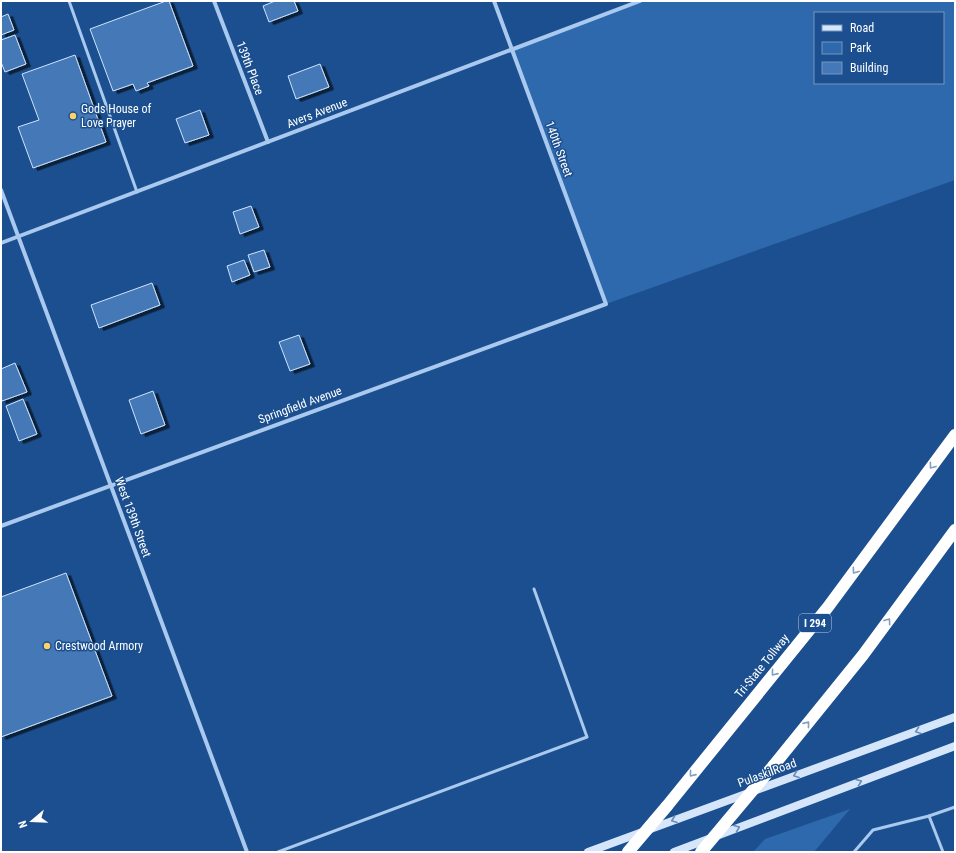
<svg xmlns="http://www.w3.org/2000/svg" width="956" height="853" viewBox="0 0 956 853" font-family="'Roboto Condensed',sans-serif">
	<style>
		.green { fill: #2e69ad; fill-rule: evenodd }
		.building { fill: #4478b7; stroke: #cfe3fa; filter: url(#shadow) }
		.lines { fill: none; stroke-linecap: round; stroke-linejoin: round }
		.service { stroke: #a9c9ee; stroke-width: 3 }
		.minor { stroke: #a9c9ee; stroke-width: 4 }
		.secondary { stroke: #d6e6fa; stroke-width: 8 }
		.motorway { stroke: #fff; stroke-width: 12 }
		.motorway-bridge { stroke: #fff; stroke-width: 12 }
		.oneway { stroke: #829ec1 }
		.oneway2 { stroke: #668bba }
		.poi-dot { fill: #ffd166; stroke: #1b4f8f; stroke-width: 1.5 }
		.labels { text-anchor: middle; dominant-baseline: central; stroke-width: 3; stroke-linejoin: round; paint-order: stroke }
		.shield { fill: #1b4f8f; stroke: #bbcadd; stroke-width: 1 }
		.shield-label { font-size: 11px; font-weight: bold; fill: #fff }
		.street-label { font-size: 12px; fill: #fff; stroke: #1b4f8f }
		.poi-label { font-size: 12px; fill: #fff; stroke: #1b4f8f; text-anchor: start }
	</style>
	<defs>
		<filter id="shadow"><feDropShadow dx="4.5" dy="2.5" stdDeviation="0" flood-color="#0009"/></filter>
	</defs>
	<rect width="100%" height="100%" fill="#1b4f8f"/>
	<g class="green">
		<path d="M 640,1 L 955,1 L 955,180 L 606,304 L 512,49 ZM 815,13 L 943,13 L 943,83 L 815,83 Z"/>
		<path d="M 850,809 L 814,852 L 753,852 L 765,839 Z"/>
	</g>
	<g class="building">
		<path d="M 166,1 L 169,1 L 193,66 L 147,83 L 149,86 L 136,91 L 133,84 L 113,91 L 90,29 Z"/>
		<path d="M 275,1 L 294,1 L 298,11 L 269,22 L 263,6 Z"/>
		<path d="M 8,14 L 14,30 L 1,35 L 1,17 Z"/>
		<path d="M 15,35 L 26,64 L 5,72 L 1,62 L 1,40 Z"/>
		<path d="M 75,55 L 106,142 L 33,168 L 18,127 L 39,120 L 22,74 Z"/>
		<path d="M 320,64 L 329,87 L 296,99 L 288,76 Z"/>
		<path d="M 200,110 L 209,135 L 185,143 L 176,119 Z"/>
		<path d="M 251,206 L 259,227 L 240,234 L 233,212 Z"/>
		<path d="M 264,250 L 270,267 L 254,272 L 248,255 Z"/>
		<path d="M 244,260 L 250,275 L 232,282 L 227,266 Z"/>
		<path d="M 152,283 L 160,305 L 99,328 L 91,305 Z"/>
		<path d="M 299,335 L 310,364 L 290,371 L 279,342 Z"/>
		<path d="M 15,363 L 27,392 L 2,401 L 1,399 L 1,369 Z"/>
		<path d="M 153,391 L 165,425 L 141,434 L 129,400 Z"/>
		<path d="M 23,399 L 37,434 L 19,441 L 6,406 Z"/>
		<path d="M 66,573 L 112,696 L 1,737 L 1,597 Z"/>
	</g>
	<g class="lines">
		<g class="service">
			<path d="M 69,1 L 137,192"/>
			<path d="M 929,816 L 943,852"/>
			<path d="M 278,852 L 587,737 L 534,589"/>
			<path d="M 854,852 L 873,830 L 929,816 L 955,807"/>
		</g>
		<g class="minor">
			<path d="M 214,1 L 268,142"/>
			<path d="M 1,190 L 247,852"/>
			<path d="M 1,243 L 640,1"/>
			<path d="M 1,526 L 606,304 L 494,1"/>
		</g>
		<g class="secondary">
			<path d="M 588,852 L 955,717"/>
			<path d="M 674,852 L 955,746"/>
		</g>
		<g class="motorway">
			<path d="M 774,765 L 863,655 L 955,530"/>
			<path d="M 667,806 L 828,607 L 955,435"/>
		</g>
		<g class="motorway-bridge">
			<path d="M 628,852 L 667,806"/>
			<path d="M 701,852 L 774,765"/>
		</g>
	</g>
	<defs><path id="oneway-chevron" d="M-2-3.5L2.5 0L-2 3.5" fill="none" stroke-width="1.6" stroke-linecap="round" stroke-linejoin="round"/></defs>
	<g class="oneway">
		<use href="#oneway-chevron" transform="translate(932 466) rotate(126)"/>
		<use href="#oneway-chevron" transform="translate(855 571) rotate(126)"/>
		<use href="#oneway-chevron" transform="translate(888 621) rotate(-54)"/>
		<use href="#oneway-chevron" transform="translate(774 673) rotate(129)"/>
		<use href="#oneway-chevron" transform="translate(807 724) rotate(-51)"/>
		<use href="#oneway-chevron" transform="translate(692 774) rotate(129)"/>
	</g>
	<g class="oneway2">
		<use href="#oneway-chevron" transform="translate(918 731) rotate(160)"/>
		<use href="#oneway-chevron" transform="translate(796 775) rotate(160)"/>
		<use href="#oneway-chevron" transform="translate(859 782) rotate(-21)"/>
		<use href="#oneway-chevron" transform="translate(674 820) rotate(160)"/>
		<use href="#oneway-chevron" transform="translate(737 828) rotate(-21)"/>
	</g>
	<g class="poi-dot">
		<circle cx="73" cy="116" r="4"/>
		<circle cx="47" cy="646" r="4"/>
	</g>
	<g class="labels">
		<rect class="shield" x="799" y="614" width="32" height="18" rx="3"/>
		<g class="shield-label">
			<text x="815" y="623">I 294</text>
		</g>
		<g class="street-label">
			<text transform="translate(250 68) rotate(69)">139th Place</text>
			<text transform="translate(317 113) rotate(-21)">Avers Avenue</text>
			<text transform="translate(559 149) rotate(70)">140th Street</text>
			<text transform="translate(300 405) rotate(-20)">Springfield Avenue</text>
			<text transform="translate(133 517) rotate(70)">West 139th Street</text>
			<text transform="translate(762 666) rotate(-51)">Tri-State Tollway</text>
			<text transform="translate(767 773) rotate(-20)">Pulaski Road</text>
		</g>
		<g class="poi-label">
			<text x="81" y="109">Gods House of<tspan x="81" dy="14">Love Prayer</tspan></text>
			<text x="55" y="646">Crestwood Armory</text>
		</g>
	</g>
	<rect width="956" height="853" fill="none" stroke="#ffffff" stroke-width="4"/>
	<rect x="814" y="12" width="130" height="72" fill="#1b4f8f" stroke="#7695bc"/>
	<rect x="822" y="25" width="20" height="6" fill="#d6e6fa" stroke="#7695bc"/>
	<text x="850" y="32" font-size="12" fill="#ffffff">Road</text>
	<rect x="822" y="42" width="20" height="12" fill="#2e69ad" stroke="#7695bc"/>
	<text x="850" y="52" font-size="12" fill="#ffffff">Park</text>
	<rect x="822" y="62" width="20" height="12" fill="#4478b7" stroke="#7695bc"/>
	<text x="850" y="72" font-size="12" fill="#ffffff">Building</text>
	<g transform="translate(32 821) rotate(251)" stroke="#1b4f8f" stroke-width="3" paint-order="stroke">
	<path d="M0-3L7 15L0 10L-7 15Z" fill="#ffffff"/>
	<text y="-6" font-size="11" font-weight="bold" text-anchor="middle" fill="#ffffff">N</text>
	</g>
</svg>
